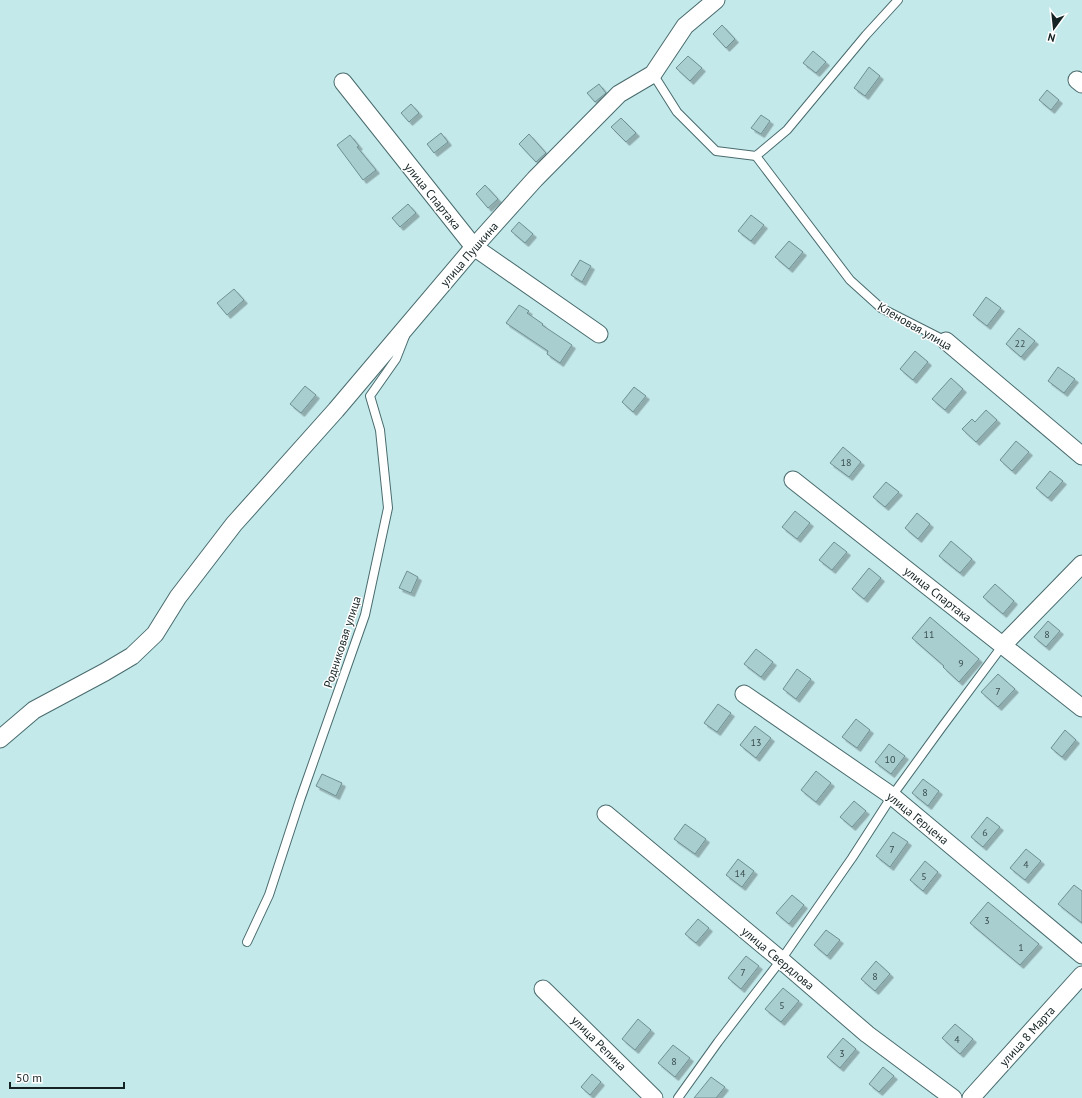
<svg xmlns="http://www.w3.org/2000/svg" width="1082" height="1098" viewBox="0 0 1082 1098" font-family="'PT Sans',sans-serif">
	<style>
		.building { fill: #a9ced0; stroke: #6e9092; filter: url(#shadow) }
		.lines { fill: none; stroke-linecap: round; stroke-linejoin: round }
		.lane-casing { stroke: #496b6d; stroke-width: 10 }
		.street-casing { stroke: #496b6d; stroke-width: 19 }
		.lane { stroke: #fff; stroke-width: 8 }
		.street { stroke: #fff; stroke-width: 17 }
		.labels { text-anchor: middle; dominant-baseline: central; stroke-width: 3; stroke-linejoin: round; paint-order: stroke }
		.number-label { font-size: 10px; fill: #3a4e4f }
		.street-label { font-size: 12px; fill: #152324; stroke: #fff }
	</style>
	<defs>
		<filter id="shadow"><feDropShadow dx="3.5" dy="3.5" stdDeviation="0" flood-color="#0004"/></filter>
	</defs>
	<rect width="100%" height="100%" fill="#c4e9eb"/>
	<g class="building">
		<path d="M 722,25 L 735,39 L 726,48 L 713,34 Z"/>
		<path d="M 813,51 L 826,62 L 816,73 L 803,63 Z"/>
		<path d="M 688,56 L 702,68 L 690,81 L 676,68 Z"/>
		<path d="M 869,67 L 880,76 L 865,96 L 854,88 Z"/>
		<path d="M 599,84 L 606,93 L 595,102 L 587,93 Z"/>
		<path d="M 1047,90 L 1059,100 L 1051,110 L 1039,100 Z"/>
		<path d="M 411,104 L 419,113 L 409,122 L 401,113 Z"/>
		<path d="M 761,115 L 770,121 L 761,134 L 751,128 Z"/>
		<path d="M 621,118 L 636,133 L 626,142 L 611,127 Z"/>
		<path d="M 441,133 L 448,142 L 434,153 L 427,144 Z"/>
		<path d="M 529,134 L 546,153 L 536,162 L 519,144 Z"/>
		<path d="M 350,135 L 359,146 L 357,147 L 376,170 L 363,180 L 337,145 Z"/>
		<path d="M 485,185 L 498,199 L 488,208 L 476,194 Z"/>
		<path d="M 408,204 L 416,213 L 400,227 L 392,218 Z"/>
		<path d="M 751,215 L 764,225 L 751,241 L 738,231 Z"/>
		<path d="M 519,222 L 533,234 L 525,243 L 511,231 Z"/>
		<path d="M 789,241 L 803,252 L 789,269 L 775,257 Z"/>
		<path d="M 580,260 L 591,266 L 582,282 L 571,275 Z"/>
		<path d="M 234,289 L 244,300 L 227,315 L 217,303 Z"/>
		<path d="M 986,297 L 1001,308 L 987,326 L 973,315 Z"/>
		<path d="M 519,305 L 529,311 L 527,313 L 543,324 L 542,325 L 572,345 L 560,363 L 547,354 L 548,351 L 506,323 Z"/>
		<path d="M 1019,328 L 1035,341 L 1021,357 L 1006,344 Z"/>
		<path d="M 915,351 L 928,362 L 913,380 L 900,369 Z"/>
		<path d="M 1058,367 L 1075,379 L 1064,393 L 1048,381 Z"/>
		<path d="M 951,378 L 963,389 L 945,410 L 932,399 Z"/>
		<path d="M 305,386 L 316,395 L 301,413 L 290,404 Z"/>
		<path d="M 634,387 L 646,396 L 633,412 L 622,402 Z"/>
		<path d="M 986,410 L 997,420 L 976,442 L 962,429 L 972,419 L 975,422 Z"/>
		<path d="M 1016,441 L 1029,452 L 1012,471 L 1000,460 Z"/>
		<path d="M 843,447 L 861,462 L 849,477 L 830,463 Z"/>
		<path d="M 1050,471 L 1063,481 L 1048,498 L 1036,488 Z"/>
		<path d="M 886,482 L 899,492 L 885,507 L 873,497 Z"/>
		<path d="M 795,511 L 810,523 L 797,539 L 782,527 Z"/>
		<path d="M 917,513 L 930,524 L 918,539 L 905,528 Z"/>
		<path d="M 951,541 L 972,559 L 960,573 L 939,556 Z"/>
		<path d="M 834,542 L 847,552 L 832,570 L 819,560 Z"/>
		<path d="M 869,568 L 881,578 L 864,599 L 852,589 Z"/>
		<path d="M 407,571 L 418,577 L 411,593 L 399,588 Z"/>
		<path d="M 995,584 L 1014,601 L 1003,614 L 983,597 Z"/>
		<path d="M 930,617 L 979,659 L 959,682 L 943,667 L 944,666 L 912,638 Z"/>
		<path d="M 1048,621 L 1060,631 L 1046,647 L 1034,637 Z"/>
		<path d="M 756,649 L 773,662 L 761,677 L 744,664 Z"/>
		<path d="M 797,669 L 811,679 L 796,699 L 783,689 Z"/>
		<path d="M 998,674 L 1015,689 L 998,707 L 981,692 Z"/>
		<path d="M 718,704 L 731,713 L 717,732 L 704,723 Z"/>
		<path d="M 856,719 L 870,730 L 857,748 L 842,737 Z"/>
		<path d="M 755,726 L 771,738 L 756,758 L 740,745 Z"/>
		<path d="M 1065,730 L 1076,740 L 1062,757 L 1051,748 Z"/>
		<path d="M 889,744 L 905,756 L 891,774 L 875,762 Z"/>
		<path d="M 816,771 L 831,783 L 816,802 L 801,790 Z"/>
		<path d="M 322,774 L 342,783 L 336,796 L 316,786 Z"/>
		<path d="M 923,779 L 939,791 L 928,806 L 912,793 Z"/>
		<path d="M 854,801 L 866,811 L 852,827 L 840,817 Z"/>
		<path d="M 987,817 L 1000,827 L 983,847 L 971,837 Z"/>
		<path d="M 685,824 L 706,839 L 695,854 L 674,839 Z"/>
		<path d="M 893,832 L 908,842 L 890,867 L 876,856 Z"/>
		<path d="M 1026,849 L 1041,861 L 1025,880 L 1010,868 Z"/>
		<path d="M 738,859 L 754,871 L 742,887 L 726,875 Z"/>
		<path d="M 925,861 L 938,872 L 923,891 L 910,880 Z"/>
		<path d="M 1074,885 L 1082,891 L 1082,923 L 1058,904 Z"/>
		<path d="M 792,895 L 804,905 L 789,924 L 776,913 Z"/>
		<path d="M 988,902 L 1039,944 L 1020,965 L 970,923 Z"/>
		<path d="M 698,919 L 709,928 L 696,943 L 685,934 Z"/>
		<path d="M 826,930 L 840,940 L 827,956 L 814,945 Z"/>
		<path d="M 746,956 L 759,966 L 741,989 L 728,978 Z"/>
		<path d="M 876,961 L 890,974 L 875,991 L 861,979 Z"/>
		<path d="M 783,988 L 799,1001 L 781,1022 L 765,1009 Z"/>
		<path d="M 638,1019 L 651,1030 L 635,1050 L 622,1039 Z"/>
		<path d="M 955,1024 L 973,1039 L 960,1054 L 942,1038 Z"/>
		<path d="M 843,1038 L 856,1049 L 840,1068 L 827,1057 Z"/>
		<path d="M 673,1045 L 690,1058 L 675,1077 L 658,1063 Z"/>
		<path d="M 883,1067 L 894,1076 L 879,1092 L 869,1084 Z"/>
		<path d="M 592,1074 L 601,1082 L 590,1095 L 581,1087 Z"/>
		<path d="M 711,1077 L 725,1087 L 716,1098 L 694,1098 Z"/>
	</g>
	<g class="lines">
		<defs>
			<g id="lane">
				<path d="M 653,74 L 677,112 L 716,151 L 756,156 L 787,130 L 866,35 L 898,0"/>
				<path d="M 756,156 L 850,280 L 881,308 L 946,341"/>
				<path d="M 247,942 L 269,895 L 300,800 L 365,615 L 388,508 L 380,430 L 370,396 L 396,359 L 405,336"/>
				<path d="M 678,1098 L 718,1042 L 781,960 L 852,858 L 892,796 L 942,727 L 1003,645"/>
			</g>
			<g id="street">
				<path d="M 1077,80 L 1082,84"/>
				<path d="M 343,82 L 474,247 L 599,334"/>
				<path d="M 946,341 L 1082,456"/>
				<path d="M 793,480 L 1082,708"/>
				<path d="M 1003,645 L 1082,564"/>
				<path d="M 744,694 L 892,796 L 1082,955"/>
				<path d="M 0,739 L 34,710 L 105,672 L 132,656 L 155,634 L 178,597 L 234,524 L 336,410 L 474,247 L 535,179 L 619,94 L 653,74 L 685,26 L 716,0"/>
				<path d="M 606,814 L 781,960 L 867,1034 L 953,1098"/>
				<path d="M 543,989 L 654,1098"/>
				<path d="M 971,1098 L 1082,975"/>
			</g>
		</defs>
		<use href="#lane" class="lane-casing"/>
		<use href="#street" class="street-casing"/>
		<use href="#lane" class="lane"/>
		<use href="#street" class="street"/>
	</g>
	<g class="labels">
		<g class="number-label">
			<text x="1020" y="343">22</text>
			<text x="846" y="462">18</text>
			<text x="929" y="634">11</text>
			<text x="1047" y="634">8</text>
			<text x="961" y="663">9</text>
			<text x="998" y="691">7</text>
			<text x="756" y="742">13</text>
			<text x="890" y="759">10</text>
			<text x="925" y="792">8</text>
			<text x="985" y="832">6</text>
			<text x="892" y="849">7</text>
			<text x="1026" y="864">4</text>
			<text x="740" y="873">14</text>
			<text x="924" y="876">5</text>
			<text x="987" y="920">3</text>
			<text x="1021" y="947">1</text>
			<text x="743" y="972">7</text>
			<text x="875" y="976">8</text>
			<text x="782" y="1005">5</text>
			<text x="957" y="1039">4</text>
			<text x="842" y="1053">3</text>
			<text x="674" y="1061">8</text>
		</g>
		<g class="street-label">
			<text transform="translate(433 196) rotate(51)">улица Спартака</text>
			<text transform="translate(469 254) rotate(-49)">улица Пушкина</text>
			<text transform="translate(915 326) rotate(30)">Кленовая улица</text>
			<text transform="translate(938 594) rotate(38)">улица Спартака</text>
			<text transform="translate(342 642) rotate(-72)">Родниковая улица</text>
			<text transform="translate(918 818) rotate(39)">улица Герцена</text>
			<text transform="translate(778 958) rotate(40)">улица Свердлова</text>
			<text transform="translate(1027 1036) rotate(-48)">улица 8 Марта</text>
			<text transform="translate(599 1043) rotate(45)">улица Репина</text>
		</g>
	</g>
	<g transform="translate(1054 28) rotate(195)" stroke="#ffffff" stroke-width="3" paint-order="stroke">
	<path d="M0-3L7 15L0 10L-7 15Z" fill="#152324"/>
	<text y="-6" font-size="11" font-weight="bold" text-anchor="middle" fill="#152324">N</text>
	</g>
	<path d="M10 1082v6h114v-6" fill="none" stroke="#152324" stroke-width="2"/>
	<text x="16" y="1082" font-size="12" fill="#152324" stroke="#ffffff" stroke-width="3" paint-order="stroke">50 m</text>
</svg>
